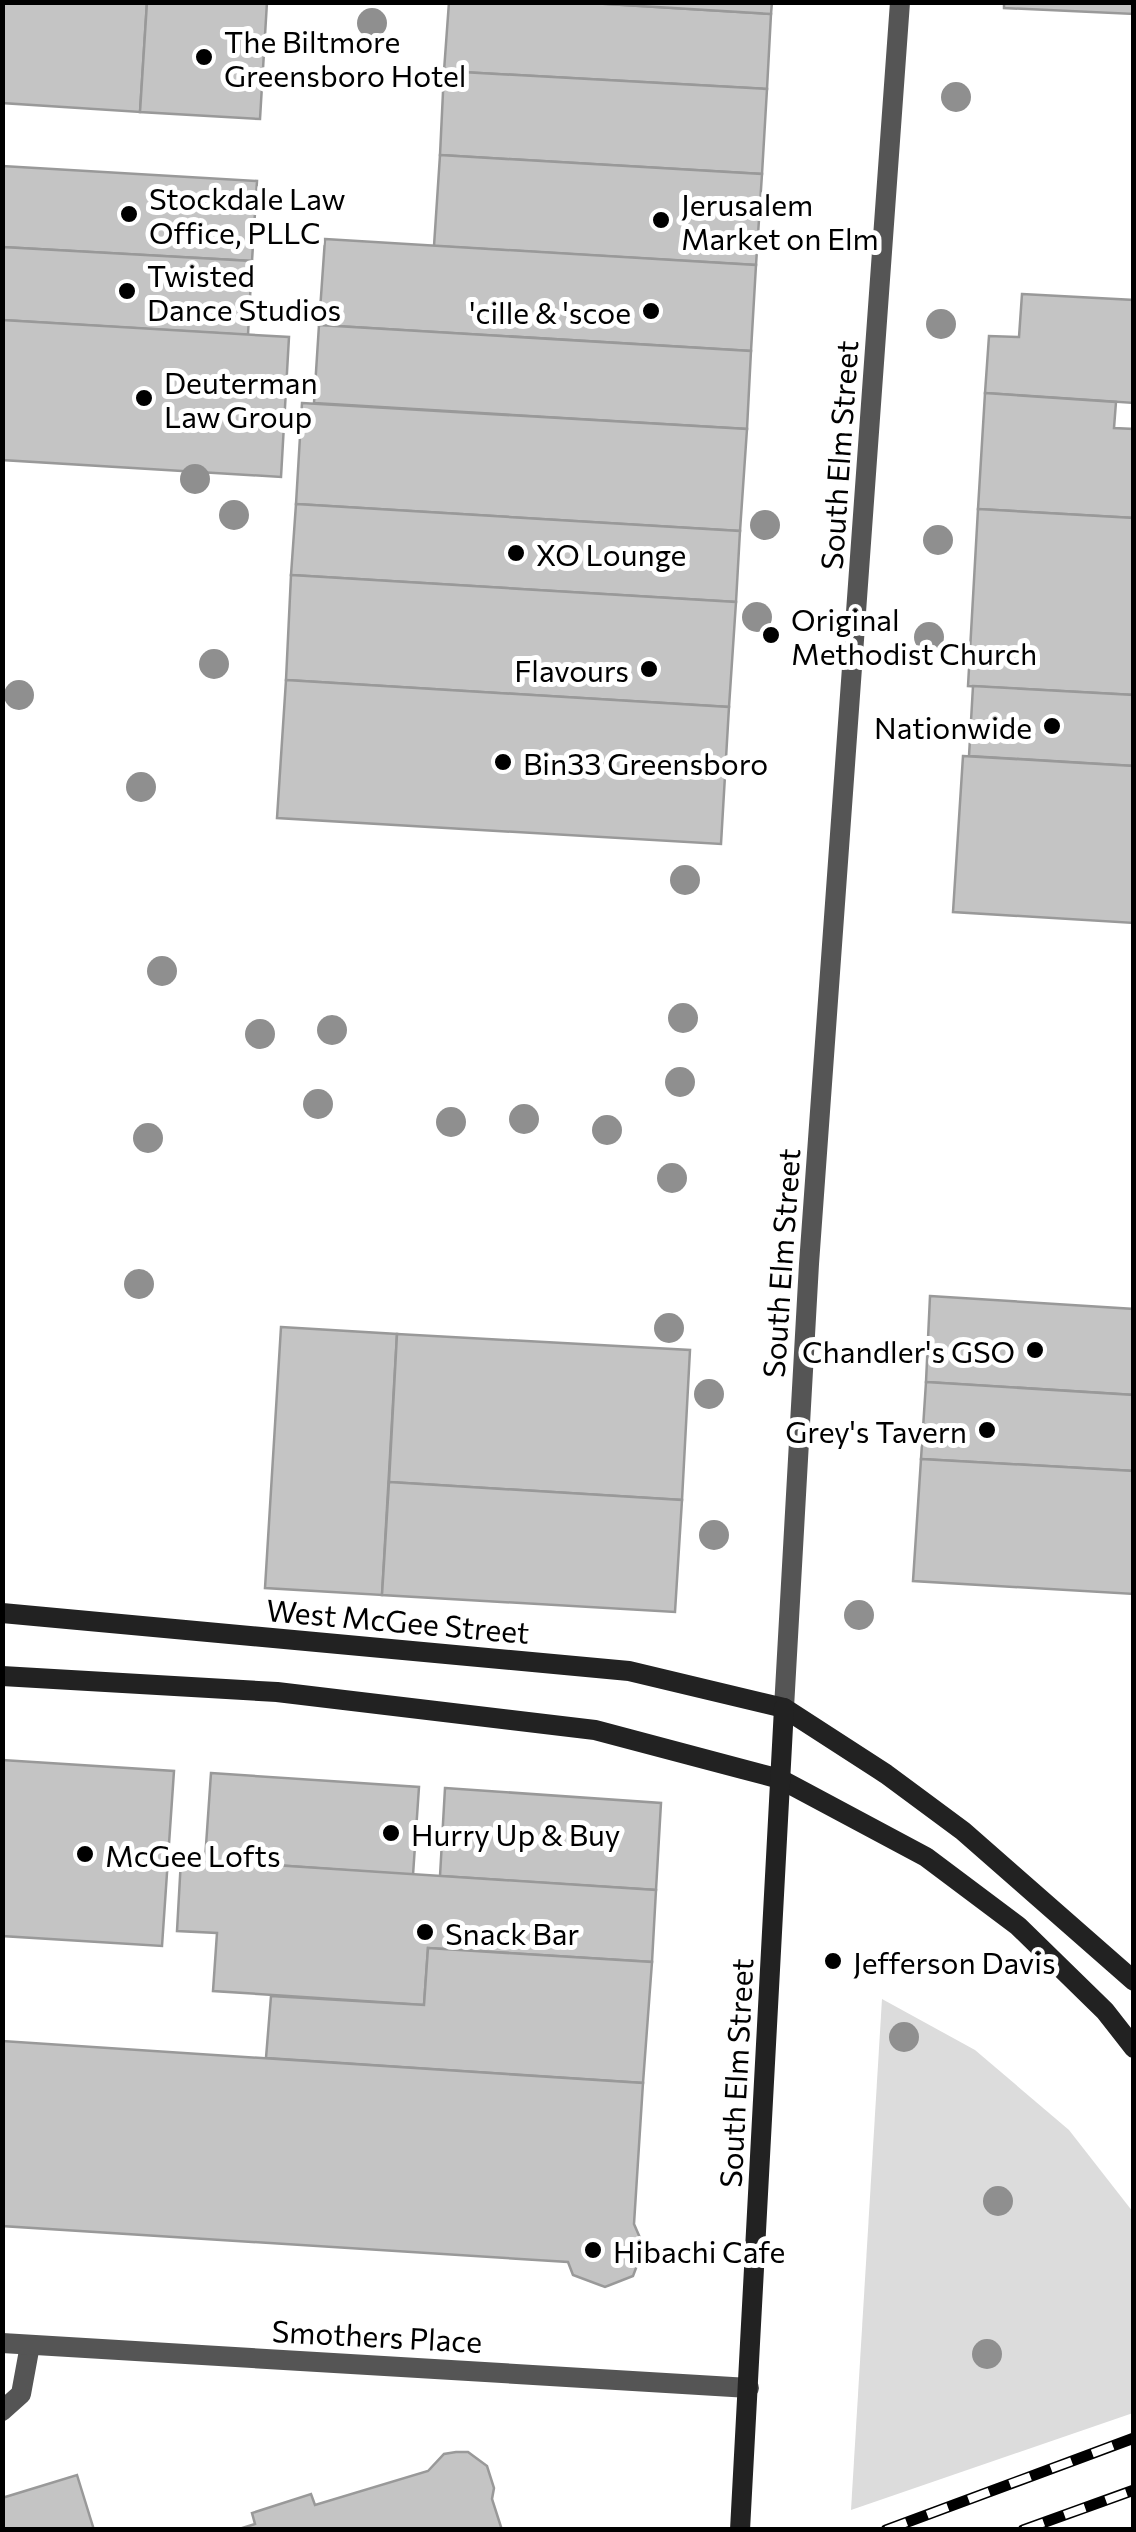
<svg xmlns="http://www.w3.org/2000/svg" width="1136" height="2532" viewBox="0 0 1136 2532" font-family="Commissioner,sans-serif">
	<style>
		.green { fill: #dcdcdc }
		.building { fill: #c4c4c4; stroke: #999; stroke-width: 2.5 }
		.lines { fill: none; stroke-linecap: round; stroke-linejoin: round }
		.service { stroke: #555; stroke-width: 20 }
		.minor { stroke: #555; stroke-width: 20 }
		.tertiary { stroke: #555; stroke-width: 20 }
		.secondary { stroke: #222; stroke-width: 20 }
		.rail-casing { stroke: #000; stroke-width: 11 }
		.rail { stroke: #fff; stroke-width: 8; stroke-dasharray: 22; stroke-linecap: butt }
		.tree { fill: #8f8f8f }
		.poi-dot { fill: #000; stroke: #fff; stroke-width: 4 }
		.labels { text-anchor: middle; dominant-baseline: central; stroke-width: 10; stroke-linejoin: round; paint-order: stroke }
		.poi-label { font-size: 30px; fill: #000; stroke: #fff; text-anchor: start }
		.street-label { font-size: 30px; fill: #000; stroke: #fff }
	</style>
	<rect width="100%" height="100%" fill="#fff"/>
	<path class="green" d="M 882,1999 L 975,2050 L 1069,2130 L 1133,2212 L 1133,2413 L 851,2510 Z"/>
	<g class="building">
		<path d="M 2,2 L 147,2 L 140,112 L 2,103 Z"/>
		<path d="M 147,2 L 267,2 L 260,119 L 140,112 Z"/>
		<path d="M 449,2 L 574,2 L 771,14 L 767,89 L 444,71 Z"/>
		<path d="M 574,2 L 772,2 L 771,14 Z"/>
		<path d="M 1004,2 L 1134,2 L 1134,14 L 1004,8 Z"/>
		<path d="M 444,71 L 767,89 L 762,174 L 440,155 Z"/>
		<path d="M 440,155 L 762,174 L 756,265 L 434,246 Z"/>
		<path d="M 2,166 L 257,181 L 252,261 L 2,247 Z"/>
		<path d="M 325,239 L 756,265 L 751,351 L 319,325 Z"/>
		<path d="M 2,247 L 252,261 L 248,335 L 2,320 Z"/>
		<path d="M 1022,294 L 1134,300 L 1134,403 L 985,393 L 989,336 L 1019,337 Z"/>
		<path d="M 2,320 L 289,337 L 281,477 L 2,460 Z"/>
		<path d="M 319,325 L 751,351 L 747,429 L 314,403 Z"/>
		<path d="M 985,393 L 1116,402 L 1114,428 L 1134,429 L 1134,518 L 978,509 Z"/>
		<path d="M 302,403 L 747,429 L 740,531 L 296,504 Z"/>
		<path d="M 296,504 L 740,531 L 736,602 L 291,575 Z"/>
		<path d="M 978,509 L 1134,518 L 1134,695 L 968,686 Z"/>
		<path d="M 291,575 L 736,602 L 729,707 L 286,680 Z"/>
		<path d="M 286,680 L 729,707 L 721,844 L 277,818 Z"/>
		<path d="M 973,686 L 1134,695 L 1134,766 L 969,756 Z"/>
		<path d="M 963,756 L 1134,766 L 1134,923 L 953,912 Z"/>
		<path d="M 930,1296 L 1134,1309 L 1134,1395 L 926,1382 Z"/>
		<path d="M 281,1327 L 397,1334 L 382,1595 L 265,1588 Z"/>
		<path d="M 397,1334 L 690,1350 L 682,1500 L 389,1482 Z"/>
		<path d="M 926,1382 L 1134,1395 L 1134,1471 L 921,1459 Z"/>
		<path d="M 921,1459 L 1134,1471 L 1134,1594 L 913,1581 Z"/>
		<path d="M 389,1482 L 682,1500 L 675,1612 L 382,1595 Z"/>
		<path d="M 2,1760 L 174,1771 L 162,1946 L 2,1936 Z"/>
		<path d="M 211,1773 L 419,1787 L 413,1875 L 205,1860 Z"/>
		<path d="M 445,1788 L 661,1803 L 656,1890 L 440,1876 Z"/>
		<path d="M 181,1859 L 656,1890 L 652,1962 L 428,1948 L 424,2005 L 213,1991 L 217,1933 L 177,1931 Z"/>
		<path d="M 428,1948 L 652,1962 L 643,2083 L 266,2058 L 271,1996 L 424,2005 Z"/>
		<path d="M 2,2041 L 643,2083 L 634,2224 L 644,2247 L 633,2276 L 605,2287 L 573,2275 L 568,2262 L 2,2226 Z"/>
		<path d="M 456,2452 L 468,2452 L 487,2466 L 494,2488 L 492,2499 L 502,2530 L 236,2530 L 255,2524 L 252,2513 L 311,2494 L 315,2505 L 428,2471 L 444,2454 Z"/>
		<path d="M 77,2475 L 94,2530 L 2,2530 L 2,2498 Z"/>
	</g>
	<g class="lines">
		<path class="service" d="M 2,2411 L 21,2394 L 30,2345"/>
		<path class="minor" d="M 2,2343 L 749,2388"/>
		<path class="tertiary" d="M 784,1708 L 809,1264 L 900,2"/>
		<g class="secondary">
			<path d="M 2,1613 L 629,1671 L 784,1708 L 886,1774 L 963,1831 L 1134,1981"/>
			<path d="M 2,1676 L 277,1692 L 595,1730 L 780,1779 L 926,1857 L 1018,1926 L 1105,2011 L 1134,2048"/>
			<path d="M 740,2530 L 784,1708"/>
		</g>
		<defs>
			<g id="rail">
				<path d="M 886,2530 L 1134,2438"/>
				<path d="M 1023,2530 L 1134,2490"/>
			</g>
		</defs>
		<use href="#rail" class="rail-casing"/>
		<use href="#rail" class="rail"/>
	</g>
	<g class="tree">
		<circle cx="372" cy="23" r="15"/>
		<circle cx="956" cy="97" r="15"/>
		<circle cx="941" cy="324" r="15"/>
		<circle cx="195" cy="479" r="15"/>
		<circle cx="234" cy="515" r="15"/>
		<circle cx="765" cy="525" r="15"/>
		<circle cx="938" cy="540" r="15"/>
		<circle cx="757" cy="617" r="15"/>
		<circle cx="929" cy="637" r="15"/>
		<circle cx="214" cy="664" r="15"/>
		<circle cx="19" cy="695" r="15"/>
		<circle cx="141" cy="787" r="15"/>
		<circle cx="685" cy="880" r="15"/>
		<circle cx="162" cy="971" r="15"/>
		<circle cx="683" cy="1018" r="15"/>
		<circle cx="332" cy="1030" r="15"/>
		<circle cx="260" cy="1034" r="15"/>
		<circle cx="680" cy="1082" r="15"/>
		<circle cx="318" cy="1104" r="15"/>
		<circle cx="524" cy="1119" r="15"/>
		<circle cx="451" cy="1122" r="15"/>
		<circle cx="607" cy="1130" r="15"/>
		<circle cx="148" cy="1138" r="15"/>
		<circle cx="672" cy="1178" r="15"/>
		<circle cx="139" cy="1284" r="15"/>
		<circle cx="669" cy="1328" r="15"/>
		<circle cx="709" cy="1394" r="15"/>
		<circle cx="714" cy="1535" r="15"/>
		<circle cx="859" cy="1615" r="15"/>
		<circle cx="904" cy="2037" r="15"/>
		<circle cx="998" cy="2201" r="15"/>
		<circle cx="987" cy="2354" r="15"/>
	</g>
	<g class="poi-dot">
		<circle cx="204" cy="57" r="10"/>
		<circle cx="129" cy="214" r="10"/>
		<circle cx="661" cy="220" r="10"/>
		<circle cx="127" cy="291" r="10"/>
		<circle cx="651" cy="311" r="10"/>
		<circle cx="144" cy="398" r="10"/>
		<circle cx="516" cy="553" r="10"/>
		<circle cx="771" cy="635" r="10"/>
		<circle cx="649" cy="669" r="10"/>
		<circle cx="1052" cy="726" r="10"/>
		<circle cx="503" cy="762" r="10"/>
		<circle cx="1035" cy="1350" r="10"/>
		<circle cx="987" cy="1430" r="10"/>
		<circle cx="391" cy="1833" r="10"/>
		<circle cx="85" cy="1854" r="10"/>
		<circle cx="425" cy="1932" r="10"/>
		<circle cx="833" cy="1961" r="10"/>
		<circle cx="593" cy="2250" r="10"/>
	</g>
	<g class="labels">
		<g class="poi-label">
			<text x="224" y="40">The Biltmore<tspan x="224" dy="34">Greensboro Hotel</tspan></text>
			<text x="149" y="197">Stockdale Law<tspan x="149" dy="34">Office, PLLC</tspan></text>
			<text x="681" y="203">Jerusalem<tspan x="681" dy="34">Market on Elm</tspan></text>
			<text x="147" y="274">Twisted<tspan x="147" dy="34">Dance Studios</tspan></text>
			<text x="631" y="311" text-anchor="end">'cille &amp; 'scoe</text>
			<text x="164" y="381">Deuterman<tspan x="164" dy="34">Law Group</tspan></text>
			<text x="536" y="553">XO Lounge</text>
			<text x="791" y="618">Original<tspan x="791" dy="34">Methodist Church</tspan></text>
			<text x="629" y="669" text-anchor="end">Flavours</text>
			<text x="1032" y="726" text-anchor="end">Nationwide</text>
			<text x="523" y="762">Bin33 Greensboro</text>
			<text x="1015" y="1350" text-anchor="end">Chandler's GSO</text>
			<text x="967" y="1430" text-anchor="end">Grey's Tavern</text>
			<text x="411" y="1833">Hurry Up &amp; Buy</text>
			<text x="105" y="1854">McGee Lofts</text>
			<text x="445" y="1932">Snack Bar</text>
			<text x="853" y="1961">Jefferson Davis</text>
			<text x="613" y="2250">Hibachi Cafe</text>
		</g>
		<g class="street-label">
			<text transform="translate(838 455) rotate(-86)">South Elm Street</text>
			<text transform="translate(780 1263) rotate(-86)">South Elm Street</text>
			<text transform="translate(398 1620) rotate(5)">West McGee Street</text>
			<text transform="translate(735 2073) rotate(-87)">South Elm Street</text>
			<text transform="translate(377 2335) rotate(3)">Smothers Place</text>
		</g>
	</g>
	<rect width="1136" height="2532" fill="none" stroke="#000000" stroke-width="10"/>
</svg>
